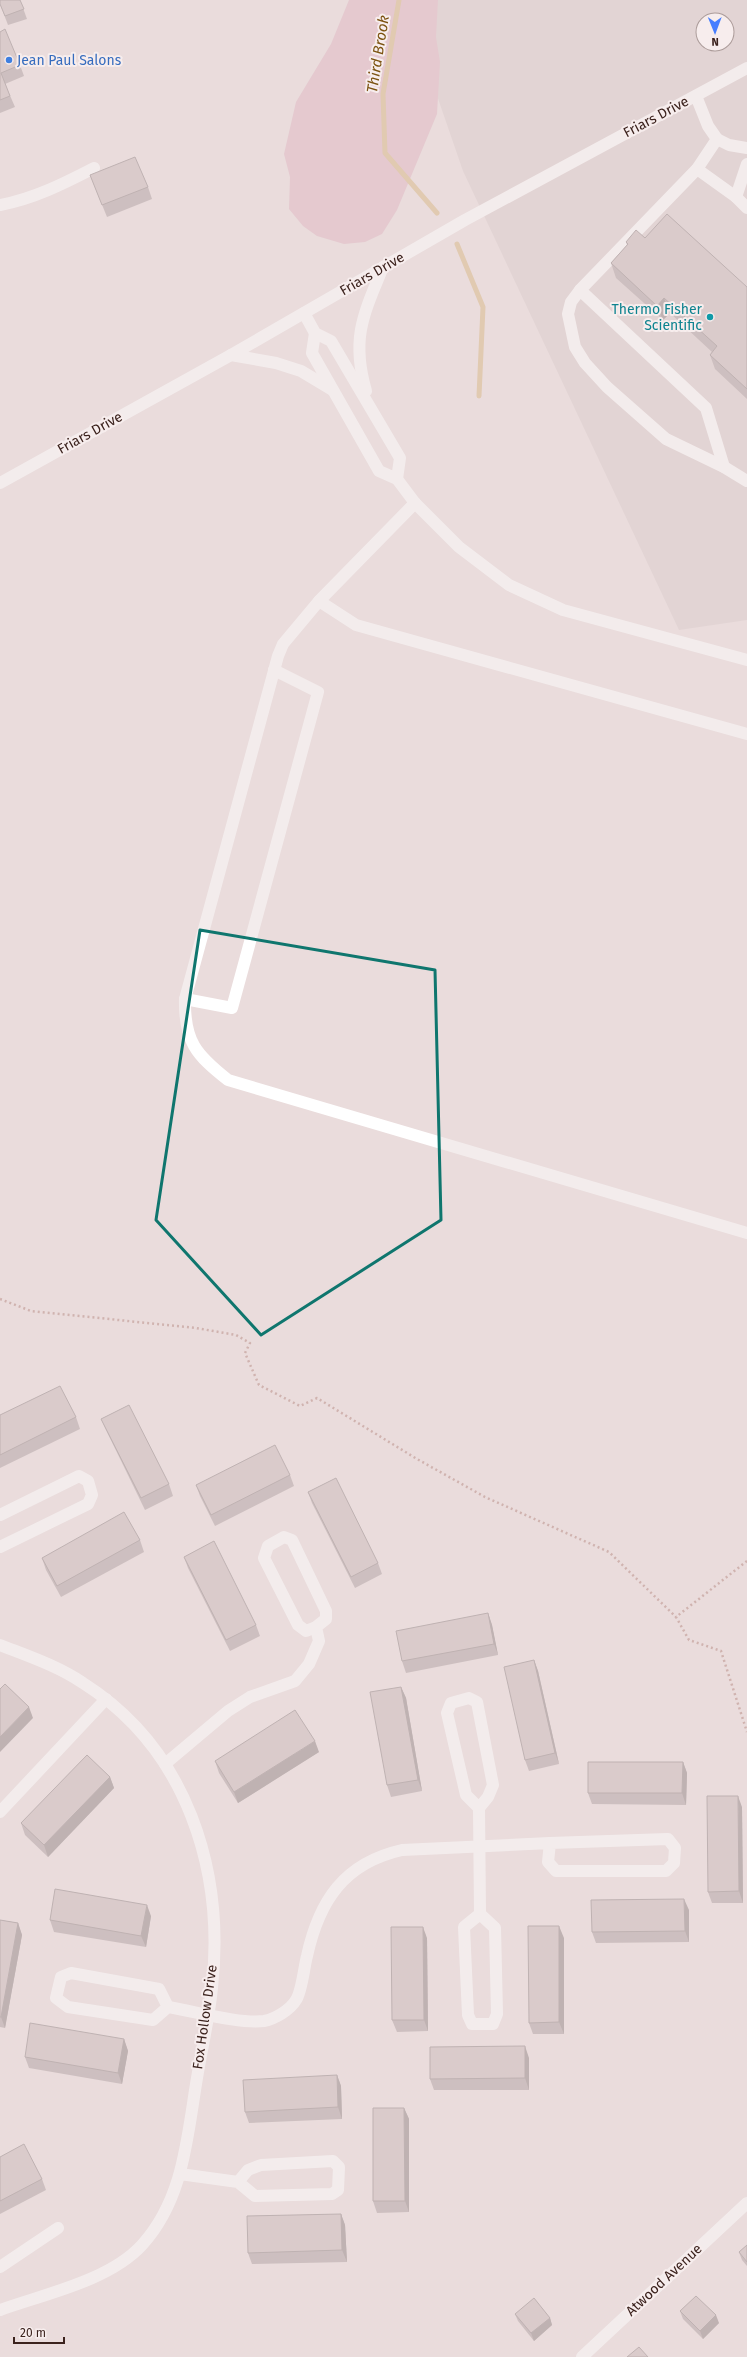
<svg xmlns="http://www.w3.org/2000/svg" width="747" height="2357" viewBox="0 0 747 2357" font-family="'Fira Sans',sans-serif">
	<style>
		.built { fill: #dacaca; fill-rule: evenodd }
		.green { fill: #dfb2bf }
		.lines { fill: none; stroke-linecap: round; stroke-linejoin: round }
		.stream { stroke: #d7b37d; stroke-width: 5 }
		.path { stroke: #b28179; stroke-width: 2.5; stroke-dasharray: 2 3; stroke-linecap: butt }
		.minor { stroke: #fff; stroke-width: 12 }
		.wall { fill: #ac9c9d }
		.shaded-wall { fill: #8c7f7f }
		.building { fill: #c8b5b6; stroke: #8c7f7f }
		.marked { fill: none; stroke: #0f766e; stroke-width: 3; stroke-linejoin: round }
		.shop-dot { fill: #3f7fe0; stroke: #f7eded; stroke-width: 1.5 }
		.culture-dot { fill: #0f9aa8; stroke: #f7eded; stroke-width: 1.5 }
		.labels { text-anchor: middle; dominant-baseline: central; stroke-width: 4; stroke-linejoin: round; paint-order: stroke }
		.shop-label { font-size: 14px; fill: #366cbe; stroke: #f7eded; text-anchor: start }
		.street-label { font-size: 14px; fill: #3b221d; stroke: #f7eded }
		.culture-label { font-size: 14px; fill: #0d838f; stroke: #f7eded; text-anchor: end }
		.water-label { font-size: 15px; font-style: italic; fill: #7c5311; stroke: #f7eded }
	</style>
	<rect width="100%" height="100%" fill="#eadcdc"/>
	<path class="built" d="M 404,0 L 747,0 L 747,620 L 679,630 L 463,171 ZM 703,20 L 727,20 L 727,44 L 703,44 Z"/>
	<path class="green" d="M 349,0 L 438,0 L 436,37 L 440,62 L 437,114 L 397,210 L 382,234 L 365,242 L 344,244 L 317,236 L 303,226 L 289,209 L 290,177 L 284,154 L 296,102 L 331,44 Z"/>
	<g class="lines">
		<g class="stream">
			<path d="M 399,0 L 383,94 L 385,153 L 437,213"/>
			<path d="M 457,244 L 483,307 L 479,396"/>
		</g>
		<g class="path">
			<path d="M 0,1299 L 31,1311 L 196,1328 L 236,1335 L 250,1343 L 245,1353 L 259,1385 L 300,1406 L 317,1398 L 417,1459 L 485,1497 L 609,1552 L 676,1617"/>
			<path d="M 747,1561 L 676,1617 L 689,1640 L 721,1651 L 747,1732"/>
		</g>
		<g class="minor">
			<path d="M 696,96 L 708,126 L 717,139 L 697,169 L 580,290 L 571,302 L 568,314 L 575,347 L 585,363 L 607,387 L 666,439 L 724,467 L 747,481"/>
			<path d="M 717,139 L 729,145 L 747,148"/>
			<path d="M 697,169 L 736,197 L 747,164"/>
			<path d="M 736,197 L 747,208"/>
			<path d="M 0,205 C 33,199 63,184 94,168"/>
			<path d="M 580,290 L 706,408 L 724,467"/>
			<path d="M 304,313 L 315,333 L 331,341 L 400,458 L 397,479"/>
			<path d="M 315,333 L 312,353 L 379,471 L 397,479 L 415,503 L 459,547 L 509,585 L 563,610 L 747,660"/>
			<path d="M 231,355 L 276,363 L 301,371 L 331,389"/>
			<path d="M 366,391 C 351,339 363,315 383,267"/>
			<path d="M 0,483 L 231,355 L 465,220 L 747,68"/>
			<path d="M 415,503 L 319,601 L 283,644 L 278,656 L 185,999 C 184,1041 196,1055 228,1080 L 747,1233"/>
			<path d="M 319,601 L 356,625 L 747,734"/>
			<path d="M 185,999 L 232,1008 L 318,692 L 274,670"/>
			<path d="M 0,1515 L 79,1476 L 88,1481 L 92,1495 L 88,1504 L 0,1547"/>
			<path d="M 0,1645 C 28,1656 58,1666 83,1683 C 187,1749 225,1870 212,1988 C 209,2018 202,2048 197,2078 C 187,2137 184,2199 142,2245 C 109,2281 44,2294 0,2310"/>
			<path d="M 165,1764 L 228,1711 L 250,1697 L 295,1681 L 309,1664 L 319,1641 L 316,1627 L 326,1619 L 326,1611 L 292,1540 L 284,1537 L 268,1546 L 264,1558 L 298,1625 L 306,1631 L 316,1627"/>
			<path d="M 479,1808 L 466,1795 L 447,1713 L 451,1703 L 469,1698 L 477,1702 L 493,1785 L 488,1797 L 479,1808 L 480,1914 L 464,1927 L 468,2015 L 472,2024 L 493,2024 L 497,2014 L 495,1928 L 480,1914"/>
			<path d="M 0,1812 L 106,1699"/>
			<path d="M 168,2007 L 153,2020 L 68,2007 L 56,1998 L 61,1977 L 71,1973 L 159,1989 L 168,2007 C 194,2011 238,2024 264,2021 C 275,2019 290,2010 296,2000 C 302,1991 304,1967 307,1956 C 319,1901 344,1863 402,1850 L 550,1843 L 548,1862 L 556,1871 L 666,1871 L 674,1863 L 675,1848 L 668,1839 L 550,1843"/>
			<path d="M 180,2174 L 238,2182 L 255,2196 L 332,2194 L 338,2190 L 339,2167 L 333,2161 L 261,2165 L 248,2170 L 238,2182"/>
			<path d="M 0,2267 L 58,2228"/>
			<path d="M 582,2357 L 747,2203"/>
		</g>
	</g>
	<g class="wall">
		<path d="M 20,0 L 27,19 L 8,25 L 0,4 Z"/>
		<path d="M 0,32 L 20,65 L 24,76 L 5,84 L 15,107 L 0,113 Z"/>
		<path d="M 90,175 L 148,187 L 152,199 L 107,217 Z"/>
		<path d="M 645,238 L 747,287 L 747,399 L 715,369 L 710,355 L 712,352 L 670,313 L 663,320 L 616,278 L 611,263 L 627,245 L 626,242 Z"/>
		<path d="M 0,1415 L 76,1417 L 80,1429 L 0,1468 Z"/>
		<path d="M 101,1419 L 169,1484 L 173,1496 L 145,1510 L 106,1430 Z"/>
		<path d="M 290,1475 L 294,1486 L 215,1526 L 200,1496 L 196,1485 Z"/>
		<path d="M 308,1492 L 378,1563 L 382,1574 L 355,1588 L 312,1503 Z"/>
		<path d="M 140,1540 L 144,1552 L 61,1597 L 46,1570 L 42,1558 Z"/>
		<path d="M 184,1557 L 256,1625 L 260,1636 L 230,1651 L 188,1568 Z"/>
		<path d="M 488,1613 L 492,1625 L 498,1655 L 406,1673 L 402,1661 Z"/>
		<path d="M 534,1660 L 538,1671 L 559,1764 L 529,1771 L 525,1760 Z"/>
		<path d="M 401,1687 L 406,1698 L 422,1791 L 391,1797 L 387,1785 Z"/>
		<path d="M 319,1752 L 238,1803 L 219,1773 L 215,1761 Z"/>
		<path d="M 683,1762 L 687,1773 L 686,1805 L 592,1804 L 588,1793 Z"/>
		<path d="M 110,1777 L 114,1788 L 48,1857 L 25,1835 L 21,1823 Z"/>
		<path d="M 742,1807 L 743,1903 L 712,1903 L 708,1892 Z"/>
		<path d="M 689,1910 L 689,1942 L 596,1943 L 592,1932 Z"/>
		<path d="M 151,1916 L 146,1947 L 54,1932 L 50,1920 Z"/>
		<path d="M 0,1920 L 18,1923 L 22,1935 L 5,2028 L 0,2027 Z"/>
		<path d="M 427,1938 L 428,2031 L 397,2032 L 392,2020 Z"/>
		<path d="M 564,1938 L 564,2034 L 533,2034 L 529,2023 Z"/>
		<path d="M 124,2039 L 128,2051 L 122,2084 L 29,2068 L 25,2057 Z"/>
		<path d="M 529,2058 L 529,2090 L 434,2090 L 430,2079 Z"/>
		<path d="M 337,2075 L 341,2086 L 342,2119 L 249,2123 L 245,2112 Z"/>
		<path d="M 404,2108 L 409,2119 L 409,2212 L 377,2213 L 373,2201 Z"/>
		<path d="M 0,2157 L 42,2179 L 46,2190 L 0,2214 Z"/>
		<path d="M 341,2214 L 345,2225 L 347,2262 L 252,2264 L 248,2253 Z"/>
		<path d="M 747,2245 L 747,2266 L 742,2260 L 739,2252 Z"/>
		<path d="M 680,2311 L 719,2323 L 703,2339 L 683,2319 Z"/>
		<path d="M 515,2314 L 550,2318 L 552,2325 L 534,2341 L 518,2321 Z"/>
	</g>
	<g class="shaded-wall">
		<path d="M 664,298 L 670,313 L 663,320 L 657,306 Z"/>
		<path d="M 488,1613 L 492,1625 L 498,1655 L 494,1644 Z"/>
		<path d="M 534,1660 L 538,1671 L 559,1764 L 555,1753 Z"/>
		<path d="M 401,1687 L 406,1698 L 422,1791 L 418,1780 Z"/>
		<path d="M 29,1707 L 33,1718 L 0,1752 L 0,1737 Z"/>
		<path d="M 315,1741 L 319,1752 L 238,1803 L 234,1792 Z"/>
		<path d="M 683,1762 L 687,1773 L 686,1805 L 682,1793 Z"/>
		<path d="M 110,1777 L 114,1788 L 48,1857 L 44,1845 Z"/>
		<path d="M 738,1796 L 742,1807 L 743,1903 L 739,1891 Z"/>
		<path d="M 684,1899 L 689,1910 L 689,1942 L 685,1931 Z"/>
		<path d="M 147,1905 L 151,1916 L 146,1947 L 141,1936 Z"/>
		<path d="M 18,1923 L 22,1935 L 5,2028 L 1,2017 Z"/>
		<path d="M 559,1926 L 564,1938 L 564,2034 L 559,2022 Z"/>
		<path d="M 423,1927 L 427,1938 L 428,2031 L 424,2020 Z"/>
		<path d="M 124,2039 L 128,2051 L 122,2084 L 118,2073 Z"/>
		<path d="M 525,2046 L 529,2058 L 529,2090 L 525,2078 Z"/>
		<path d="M 337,2075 L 341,2086 L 342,2119 L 338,2107 Z"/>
		<path d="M 404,2108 L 409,2119 L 409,2212 L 405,2201 Z"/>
		<path d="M 341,2214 L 345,2225 L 347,2262 L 342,2250 Z"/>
		<path d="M 716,2315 L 719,2323 L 703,2339 L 700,2331 Z"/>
		<path d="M 550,2318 L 552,2325 L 534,2341 L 531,2333 Z"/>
	</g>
	<g class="building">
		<path d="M 0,0 L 20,0 L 24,9 L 5,16 L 0,4 Z"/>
		<path d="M 5,29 L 20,65 L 1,73 L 10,96 L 0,100 L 0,32 Z"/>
		<path d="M 135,157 L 148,187 L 102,205 L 90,175 Z"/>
		<path d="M 667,214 L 747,287 L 747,389 L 710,355 L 717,346 L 664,298 L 657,306 L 611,263 L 628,244 L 626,242 L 636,230 L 645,238 Z"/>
		<path d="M 60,1386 L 76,1417 L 0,1455 L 0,1415 Z"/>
		<path d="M 129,1405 L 169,1484 L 141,1498 L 101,1419 Z"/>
		<path d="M 275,1445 L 290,1475 L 211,1515 L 196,1485 Z"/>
		<path d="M 336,1478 L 378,1563 L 351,1577 L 308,1492 Z"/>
		<path d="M 124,1512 L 140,1540 L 57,1586 L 42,1558 Z"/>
		<path d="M 214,1541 L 256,1625 L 226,1640 L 184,1557 Z"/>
		<path d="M 488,1613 L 494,1644 L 402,1661 L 396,1631 Z"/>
		<path d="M 534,1660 L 555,1753 L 525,1760 L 504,1667 Z"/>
		<path d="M 5,1684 L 29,1707 L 0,1737 L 0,1689 Z"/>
		<path d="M 401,1687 L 418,1780 L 387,1785 L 370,1692 Z"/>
		<path d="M 295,1710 L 315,1741 L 234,1792 L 215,1761 Z"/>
		<path d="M 87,1755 L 110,1777 L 44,1845 L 21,1823 Z"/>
		<path d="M 588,1762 L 683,1762 L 682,1793 L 588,1793 Z"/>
		<path d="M 707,1796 L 738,1796 L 739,1891 L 708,1892 Z"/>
		<path d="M 55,1889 L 147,1905 L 141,1936 L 50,1920 Z"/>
		<path d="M 684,1899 L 685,1931 L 592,1932 L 591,1900 Z"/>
		<path d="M 0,1920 L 18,1923 L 1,2017 L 0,2017 Z"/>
		<path d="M 528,1926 L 559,1926 L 559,2022 L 529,2023 Z"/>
		<path d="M 391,1927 L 423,1927 L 424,2020 L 392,2020 Z"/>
		<path d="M 30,2023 L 124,2039 L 118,2073 L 25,2057 Z"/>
		<path d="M 525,2046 L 525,2078 L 430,2079 L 430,2047 Z"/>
		<path d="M 337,2075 L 338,2107 L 245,2112 L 243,2080 Z"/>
		<path d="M 373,2108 L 404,2108 L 405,2201 L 373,2201 Z"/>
		<path d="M 24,2144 L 42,2179 L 0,2201 L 0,2157 Z"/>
		<path d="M 341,2214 L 342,2250 L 248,2253 L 247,2216 Z"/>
		<path d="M 747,2245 L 747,2262 L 739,2252 Z"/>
		<path d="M 696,2296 L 716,2315 L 700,2331 L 680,2311 Z"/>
		<path d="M 534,2298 L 550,2318 L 531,2333 L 515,2314 Z"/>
		<path d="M 639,2347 L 648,2357 L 627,2357 Z"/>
	</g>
	<path d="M0 0H747V2357H0ZM 200,930 L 435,970 L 441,1220 L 261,1335 L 156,1220 Z" fill="#eadcdc" fill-opacity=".55" fill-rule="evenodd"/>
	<path class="marked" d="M 200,930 L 435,970 L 441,1220 L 261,1335 L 156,1220 Z"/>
	<circle class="shop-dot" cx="9" cy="60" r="4"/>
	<circle class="culture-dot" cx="710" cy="317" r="4"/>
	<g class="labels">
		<g class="shop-label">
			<text x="17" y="60">Jean Paul Salons</text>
		</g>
		<g class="street-label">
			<text transform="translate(656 117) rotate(-28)">Friars Drive</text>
			<text transform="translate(372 274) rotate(-30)">Friars Drive</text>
			<text transform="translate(90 433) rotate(-29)">Friars Drive</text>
			<text transform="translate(205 2017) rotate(-82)">Fox Hollow Drive</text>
			<text transform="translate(664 2280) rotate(-43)">Atwood Avenue</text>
		</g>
		<g class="culture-label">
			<text x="702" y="309">Thermo Fisher<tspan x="702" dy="16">Scientific</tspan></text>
		</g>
		<g class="water-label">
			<text transform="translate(378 54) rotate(-81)">Third Brook</text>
		</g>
	</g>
	<g transform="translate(715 32) rotate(179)"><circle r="19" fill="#f7eded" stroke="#ac9c9a"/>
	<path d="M0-3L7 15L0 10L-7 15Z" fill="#467eff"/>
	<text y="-6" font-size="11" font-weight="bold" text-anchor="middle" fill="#3b221d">N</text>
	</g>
	<path d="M14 2337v6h50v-6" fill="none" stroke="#3b221d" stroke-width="2"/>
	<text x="20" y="2337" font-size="12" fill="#3b221d" stroke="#f7eded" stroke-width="3" paint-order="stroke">20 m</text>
</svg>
